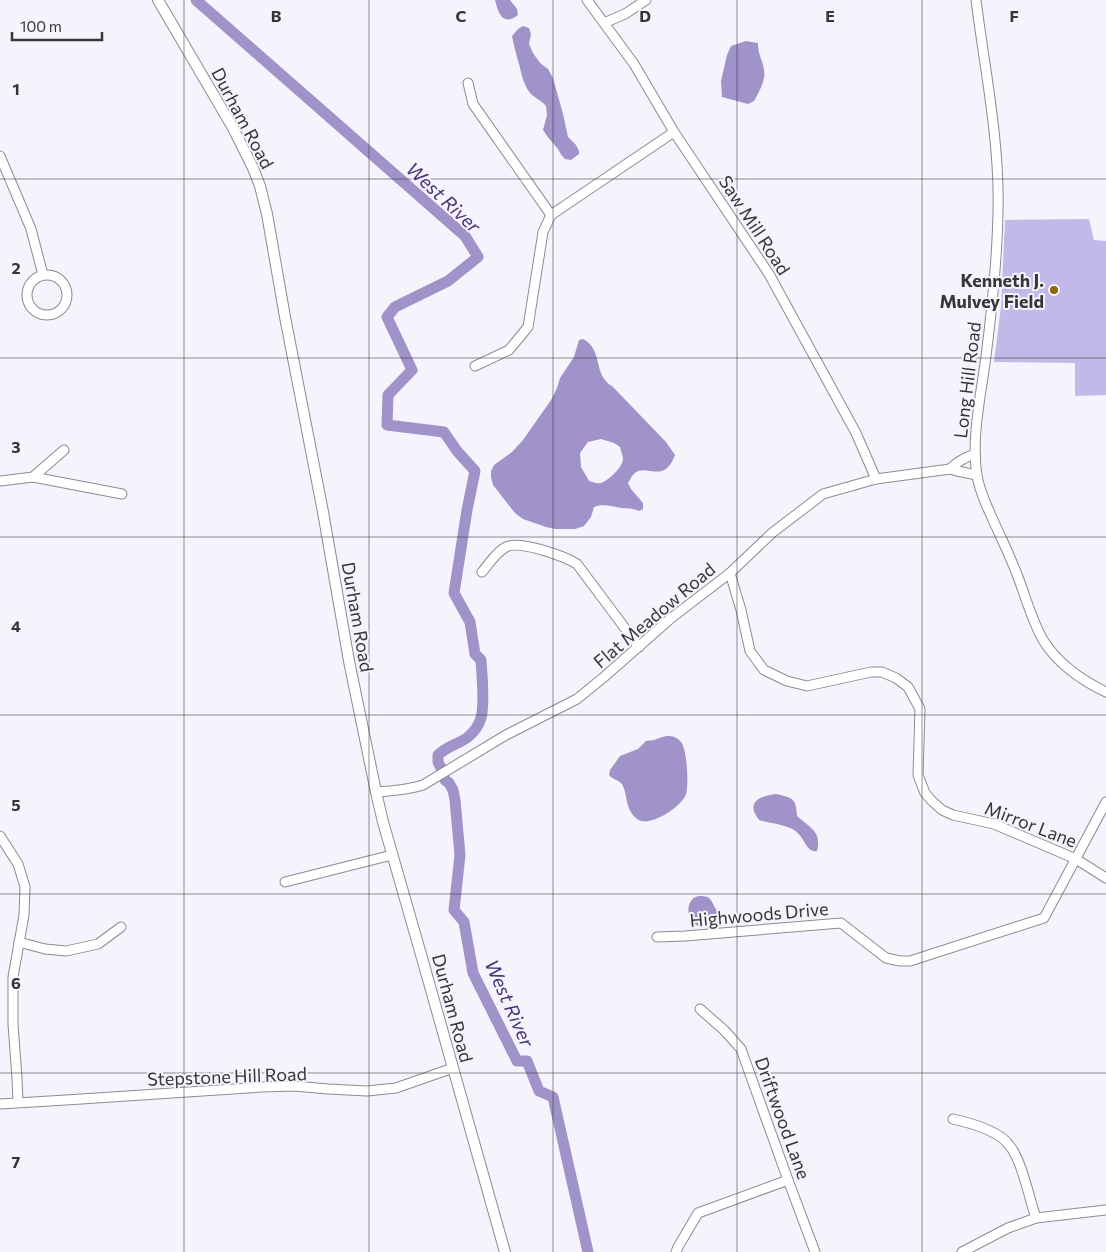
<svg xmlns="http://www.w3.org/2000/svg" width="1106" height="1252" viewBox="0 0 1106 1252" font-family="Commissioner,sans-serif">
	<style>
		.green { fill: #c3b9e8 }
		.water { fill: #a093ca; fill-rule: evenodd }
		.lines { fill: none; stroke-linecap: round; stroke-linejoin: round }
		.river { stroke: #a093ca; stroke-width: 11 }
		.minor-casing { stroke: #8d8b92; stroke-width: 11 }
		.major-casing { stroke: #8d8b92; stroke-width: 12 }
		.minor { stroke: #fff; stroke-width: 9 }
		.major { stroke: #fff; stroke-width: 10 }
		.grid { fill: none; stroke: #363538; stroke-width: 1; stroke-opacity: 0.55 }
		.poi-dot { fill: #8b6808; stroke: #f5f3fb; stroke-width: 2 }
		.labels { text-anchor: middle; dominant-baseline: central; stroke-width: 4; stroke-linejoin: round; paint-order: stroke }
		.street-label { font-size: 18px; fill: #363538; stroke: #f5f3fb }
		.poi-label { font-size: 18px; font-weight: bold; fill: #363538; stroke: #f5f3fb; text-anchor: end }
		.water-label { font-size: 19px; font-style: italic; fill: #493478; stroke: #f5f3fb }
		.grid-label { font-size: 16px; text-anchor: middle; font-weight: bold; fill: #363538; stroke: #f5f3fb; stroke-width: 4; stroke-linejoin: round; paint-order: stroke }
	</style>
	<rect width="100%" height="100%" fill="#f5f3fb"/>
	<path class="green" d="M 1089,219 L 1094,240 L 1106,241 L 1106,395 L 1075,396 L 1075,363 L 994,362 L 1001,306 L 1005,220 Z"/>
	<g class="water">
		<path d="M 495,0 L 510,0 L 517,9 L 518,15 C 503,27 498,13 495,0 Z"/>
		<path d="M 523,26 L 529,28 L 531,34 L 529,44 L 533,53 L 540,63 L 548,69 L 553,78 L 563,114 L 568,137 L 576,145 L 579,151 L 579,154 L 571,160 L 565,159 C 562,156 560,153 558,149 C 553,143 547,137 543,130 L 547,115 L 546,106 C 542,101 535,98 530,93 C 523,84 522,75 519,64 C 516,54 514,46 512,36 L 518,29 Z"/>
		<path d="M 746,41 L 758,43 C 758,56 763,60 764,70 C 766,80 759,92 754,101 L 748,104 L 722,97 L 721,81 L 727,55 L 731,46 Z"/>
		<path d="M 583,339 C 601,348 595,370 606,381 C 607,383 610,385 612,386 L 666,442 L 675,455 C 664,485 646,463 635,473 C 632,475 630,480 628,483 L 631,489 L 643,503 L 643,509 L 639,511 C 633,508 629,509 622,508 C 612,507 604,503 594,507 L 591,517 L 584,526 L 575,529 L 555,529 L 546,527 L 523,519 L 515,513 L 493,485 L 491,477 L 491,471 L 494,465 L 512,452 L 523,440 L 551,400 L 557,388 L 560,378 L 574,357 L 579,340 ZM 601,439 L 614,443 L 620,447 C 621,451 623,456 623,459 C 623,467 608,481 601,483 C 597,484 593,482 589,481 L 581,467 L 580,453 L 588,442 Z"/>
		<path d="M 667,736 C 673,736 677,737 681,742 C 687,749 689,785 686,794 C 682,807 647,830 636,818 C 624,808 628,791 621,783 C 618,780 612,779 609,775 L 610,770 L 620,756 L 638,749 L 646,741 L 654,740 L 662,737 Z"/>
		<path d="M 776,794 C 793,798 796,798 797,816 C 810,828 822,831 817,851 C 806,853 805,837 794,830 C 786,825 769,823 759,820 C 745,802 760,796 776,794 Z"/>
		<path d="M 699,896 C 702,896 708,896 710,899 C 712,901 713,904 714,906 C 721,915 716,923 705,926 C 688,931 681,899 699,896 Z"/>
	</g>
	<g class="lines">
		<g class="river">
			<path d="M 196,0 L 465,236 L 478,257 L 448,281 L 395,307 L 387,317 L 412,370 L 388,395 L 387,425 L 444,432 L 457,451 L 475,471 L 467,510 L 454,593 L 470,622 L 475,654 L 481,660 C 482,676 485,704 481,718 C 479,725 474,732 468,737 C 459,744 447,746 438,755 L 438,762 L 441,768"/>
			<path d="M 445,780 L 449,783 L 453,790 L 455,800 L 460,855 L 454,910 L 464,922 L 473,973 L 517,1061 L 527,1061 L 539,1091 L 553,1097 L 588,1252"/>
		</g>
		<defs>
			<g id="minor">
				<path d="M 587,0 L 634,64 L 674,132 L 769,274 L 856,433 L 876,479"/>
				<path d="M 976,0 C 985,71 1000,142 998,213 C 997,261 992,309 986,356 C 981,396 971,436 977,476 C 980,492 987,507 994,522 C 1002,540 1011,558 1018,577 C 1026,598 1032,621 1043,640 C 1058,664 1081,680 1106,692"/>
				<path d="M 604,23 L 625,14 L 646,0"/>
				<path d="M 468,83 L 473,104 L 551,215"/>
				<path d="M 0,156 L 31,229 L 43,275"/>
				<circle cx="47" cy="295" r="20"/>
				<path d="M 475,366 L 509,350 L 528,327 L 543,232 L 551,215 L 674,132"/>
				<path d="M 950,469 C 957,462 966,457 975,454"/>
				<path d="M 33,477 L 122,494"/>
				<path d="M 0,481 L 33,477 L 64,450"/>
				<path d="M 482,572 C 489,564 496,552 506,547 C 520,540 564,556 577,564 L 639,647"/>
				<path d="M 730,573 L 741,610 L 750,651 L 764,670 L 787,681 L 807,686 L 871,672 L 882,672 L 896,678 L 908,687 L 920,709 L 918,775 L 925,793 L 932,801 L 942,810 L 953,815 L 994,824 L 1076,859 L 1106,878"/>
				<path d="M 376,792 C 392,791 407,790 423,785 L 506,735 L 577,699 L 604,677 L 670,619 L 730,573 L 772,533 L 823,494 L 876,479 L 950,469 L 957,471 L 977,475"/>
				<path d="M 0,836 L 18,864 L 25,887 L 24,915 L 13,977 L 13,1024 L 17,1078 L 18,1102"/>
				<path d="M 285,882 L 392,855"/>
				<path d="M 657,937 L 685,936 L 841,923 L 886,958 L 900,961 L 910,961 L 1044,918 L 1106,802"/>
				<path d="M 19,942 L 45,949 L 66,951 L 98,944 L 121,927"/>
				<path d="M 700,1009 L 724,1030 L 741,1049 L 788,1180 L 815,1252"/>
				<path d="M 0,1104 L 66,1100 L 262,1087 L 294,1086 L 328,1089 L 367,1091 L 396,1088 L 453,1068"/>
				<path d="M 953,1119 C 966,1122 979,1125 990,1131 C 997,1134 1004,1138 1009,1145 C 1022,1160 1029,1198 1036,1218"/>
				<path d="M 676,1252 L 678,1247 L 698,1213 L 788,1180"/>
				<path d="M 962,1252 L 1008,1228 L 1036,1218 L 1106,1210"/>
			</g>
			<path id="major" d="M 158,0 L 233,128 L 253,168 L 260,186 L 267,214 L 285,317 L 323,512 L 349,661 L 376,792 L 383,822 L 422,958 L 505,1252"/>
		</defs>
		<use href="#minor" class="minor-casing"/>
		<use href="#major" class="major-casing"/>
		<use href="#minor" class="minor"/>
		<use href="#major" class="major"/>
	</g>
	<path class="grid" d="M 184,0 L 184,1252M 369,0 L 369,1252M 553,0 L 553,1252M 737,0 L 737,1252M 922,0 L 922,1252M 0,179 L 1106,179M 0,358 L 1106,358M 0,537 L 1106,537M 0,715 L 1106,715M 0,894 L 1106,894M 0,1073 L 1106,1073"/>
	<circle class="poi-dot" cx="1054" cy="290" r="5"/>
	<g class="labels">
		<g class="street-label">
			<text transform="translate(243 118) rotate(62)">Durham Road</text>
			<text transform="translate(755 225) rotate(57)">Saw Mill Road</text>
			<text transform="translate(967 380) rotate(-83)">Long Hill Road</text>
			<text transform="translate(654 615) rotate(-40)">Flat Meadow Road</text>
			<text transform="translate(358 617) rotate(80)">Durham Road</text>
			<text transform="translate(1031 824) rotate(21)">Mirror Lane</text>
			<text transform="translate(759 914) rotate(-5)">Highwoods Drive</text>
			<text transform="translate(453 1008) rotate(75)">Durham Road</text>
			<text transform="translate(227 1076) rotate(-2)">Stepstone Hill Road</text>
			<text transform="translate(783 1118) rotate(70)">Driftwood Lane</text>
		</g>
		<g class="poi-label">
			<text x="1044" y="280">Kenneth J.<tspan x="1044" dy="21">Mulvey Field</tspan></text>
		</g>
		<g class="water-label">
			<text transform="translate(444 197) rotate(43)">West River</text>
			<text transform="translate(510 1003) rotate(66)">West River</text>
		</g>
	</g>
	<g class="grid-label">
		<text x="276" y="22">B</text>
		<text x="461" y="22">C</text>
		<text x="645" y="22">D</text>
		<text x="830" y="22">E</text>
		<text x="1014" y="22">F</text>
		<text x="16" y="95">1</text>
		<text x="16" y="274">2</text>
		<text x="16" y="453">3</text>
		<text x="16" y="632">4</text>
		<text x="16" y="811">5</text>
		<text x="16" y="989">6</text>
		<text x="16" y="1168">7</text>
	</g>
	<path d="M12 32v8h90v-8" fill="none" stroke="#363538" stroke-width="2.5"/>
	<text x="20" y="32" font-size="15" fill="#363538" stroke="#f5f3fb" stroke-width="4" paint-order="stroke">100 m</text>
</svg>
